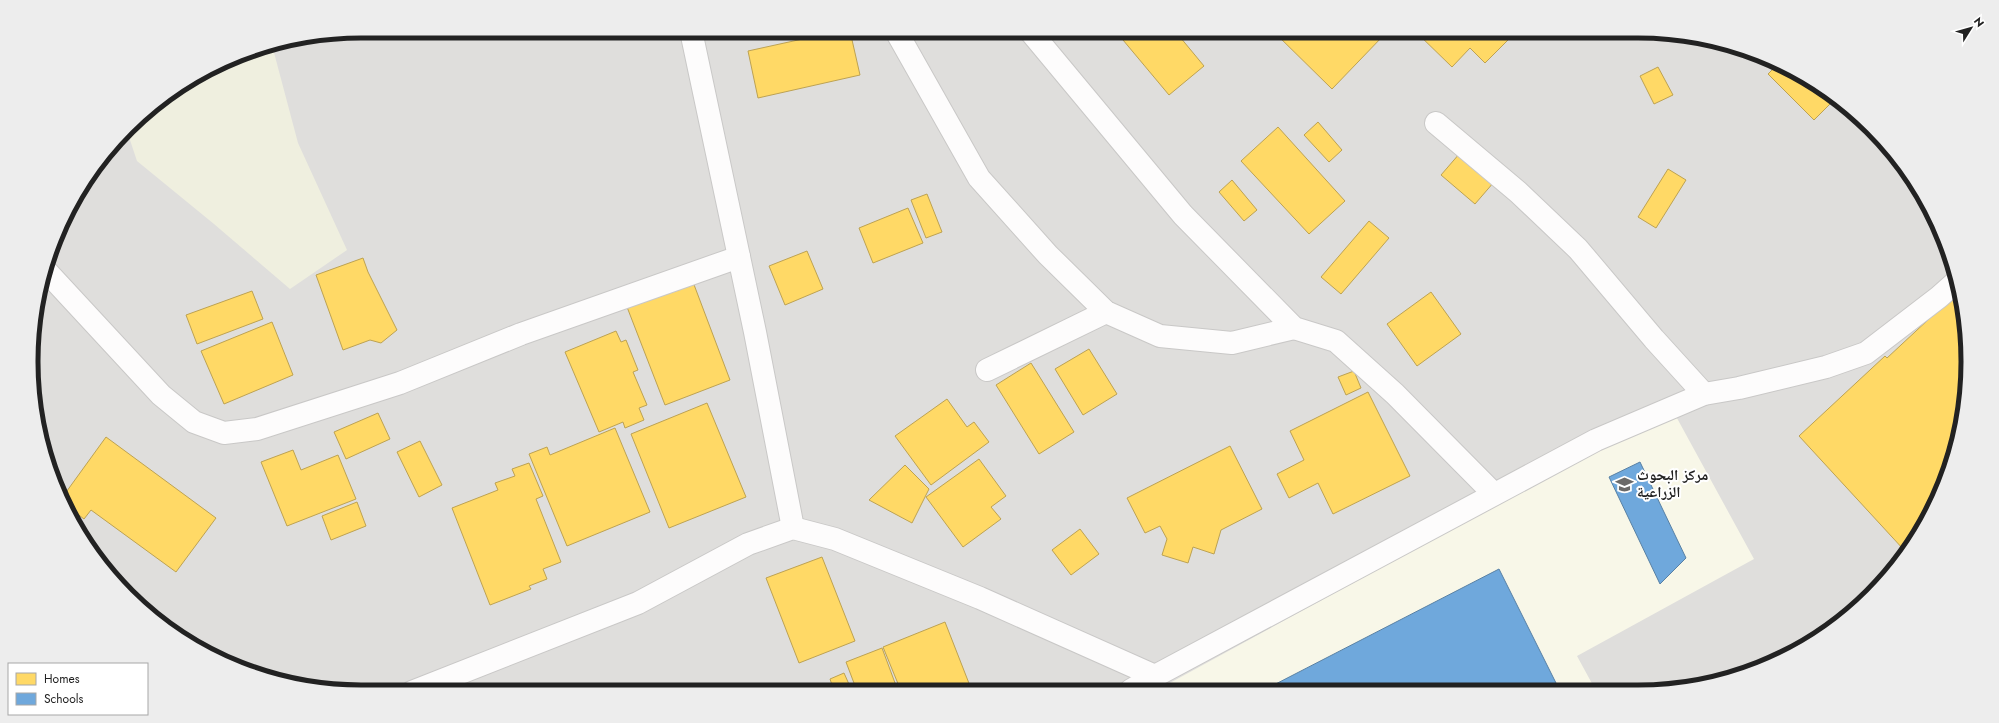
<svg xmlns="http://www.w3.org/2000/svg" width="1999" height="723" viewBox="0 0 1999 723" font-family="Jost,'Noto Naskh Arabic',sans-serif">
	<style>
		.residential { fill: #dfdedc }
		.education { fill: #f8f7e8 }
		.farmland { fill: #efefdf }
		.homes { fill: #ffd966; stroke: #bda252 }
		.schools { fill: #6fa8dc; stroke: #5880a4 }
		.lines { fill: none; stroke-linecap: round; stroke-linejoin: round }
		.street-casing { stroke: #c9c8c7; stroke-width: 24 }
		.street { stroke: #fdfcfc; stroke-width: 22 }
		.labels { text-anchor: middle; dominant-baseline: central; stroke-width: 4; stroke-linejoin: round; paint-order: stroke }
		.poi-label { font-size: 15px; font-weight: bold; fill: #222; stroke: #fff; text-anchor: start }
		.rim { fill: none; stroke: #222; stroke-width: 5 }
	</style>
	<rect width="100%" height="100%" fill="#f0eeeb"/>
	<path class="residential" d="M 362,31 L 1637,31 L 1723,42 L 1783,65 L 1839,99 L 1886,143 L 1924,196 L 1950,255 L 1965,318 L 1967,383 L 1957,447 L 1924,527 L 1856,610 L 1783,658 L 1681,689 L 362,692 L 276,681 L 178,636 L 128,595 L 87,545 L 42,447 L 32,383 L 34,319 L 65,215 L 99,160 L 143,113 L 235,56 L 297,37 Z"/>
	<path class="education" d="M 1672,409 L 1754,559 L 1577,656 L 1595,689 L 1157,690 Z"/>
	<path class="farmland" d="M 272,45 L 298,143 L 347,250 L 290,289 L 214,224 L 137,161 L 127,131 L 143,113 L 235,56 Z"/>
	<g class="homes">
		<path d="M 839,31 L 850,31 L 860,75 L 758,98 L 748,51 Z"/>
		<path d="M 1134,31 L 1175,31 L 1204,66 L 1169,95 L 1123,40 Z"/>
		<path d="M 1273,31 L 1378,31 L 1383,36 L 1332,89 Z"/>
		<path d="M 1415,31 L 1498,31 L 1508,40 L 1485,63 L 1470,48 L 1452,67 Z"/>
		<path d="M 1779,63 L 1822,89 L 1834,100 L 1814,120 L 1768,74 Z"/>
		<path d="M 1658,67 L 1673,95 L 1654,104 L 1640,76 Z"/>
		<path d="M 1318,122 L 1342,150 L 1329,162 L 1304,135 Z"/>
		<path d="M 1278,127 L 1345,201 L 1309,234 L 1241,161 Z"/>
		<path d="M 1460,153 L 1494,182 L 1475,204 L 1441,175 Z"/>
		<path d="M 1668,169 L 1686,180 L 1656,228 L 1638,217 Z"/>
		<path d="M 1232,180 L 1257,210 L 1244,221 L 1219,192 Z"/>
		<path d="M 927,194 L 942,232 L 926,238 L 911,200 Z"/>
		<path d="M 908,208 L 923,243 L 873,263 L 859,228 Z"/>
		<path d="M 1369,221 L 1389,238 L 1341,294 L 1321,277 Z"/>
		<path d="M 807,251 L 823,289 L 785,305 L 769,266 Z"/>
		<path d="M 363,258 L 368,272 L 397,330 L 381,343 L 370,340 L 343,350 L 316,275 Z"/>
		<path d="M 693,282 L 730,380 L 665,405 L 627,307 Z"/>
		<path d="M 252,291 L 263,319 L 197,344 L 186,315 Z"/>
		<path d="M 1959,291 L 1965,318 L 1967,383 L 1957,447 L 1924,527 L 1904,550 L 1799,436 L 1885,356 L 1887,358 Z"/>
		<path d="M 1431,292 L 1461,334 L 1417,366 L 1387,324 Z"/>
		<path d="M 272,322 L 293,375 L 224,404 L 201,351 Z"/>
		<path d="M 616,331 L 621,342 L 626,340 L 638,370 L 633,372 L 647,405 L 639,408 L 644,420 L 625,428 L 623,422 L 599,432 L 565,352 Z"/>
		<path d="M 1089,349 L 1117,394 L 1083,415 L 1055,369 Z"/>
		<path d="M 1031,363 L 1074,432 L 1039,454 L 996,385 Z"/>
		<path d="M 1354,371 L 1361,388 L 1346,395 L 1338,377 Z"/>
		<path d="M 1368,392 L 1410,476 L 1333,514 L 1318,483 L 1289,498 L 1277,474 L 1304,460 L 1290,431 Z"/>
		<path d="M 947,399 L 967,427 L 974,422 L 989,442 L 931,485 L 895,436 Z"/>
		<path d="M 707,403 L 746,497 L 669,528 L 631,434 Z"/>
		<path d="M 378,413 L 390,439 L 346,459 L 334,432 Z"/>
		<path d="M 615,428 L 650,512 L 567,546 L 529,454 L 547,447 L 550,455 Z"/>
		<path d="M 106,437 L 216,518 L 176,572 L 91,510 L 84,519 L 71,509 L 64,495 Z"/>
		<path d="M 420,441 L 442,485 L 419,497 L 397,452 Z"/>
		<path d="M 1230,446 L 1262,509 L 1221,530 L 1214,554 L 1193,547 L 1188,563 L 1162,555 L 1167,539 L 1160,526 L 1145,533 L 1127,498 Z"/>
		<path d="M 293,450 L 301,470 L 338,455 L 356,499 L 287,526 L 261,462 Z"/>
		<path d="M 979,459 L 1006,496 L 991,507 L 1001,519 L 963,547 L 926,497 Z"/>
		<path d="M 529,463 L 543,496 L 536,499 L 561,562 L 543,569 L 547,579 L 529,586 L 531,589 L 490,605 L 452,508 L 498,490 L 495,483 L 515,476 L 512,469 Z"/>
		<path d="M 905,465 L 929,489 L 912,523 L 869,500 Z"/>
		<path d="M 357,502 L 366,526 L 331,540 L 322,516 Z"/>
		<path d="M 1080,529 L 1099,554 L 1071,575 L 1052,550 Z"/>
		<path d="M 822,557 L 855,641 L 799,663 L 766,578 Z"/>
		<path d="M 945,622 L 972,691 L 957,691 L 956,687 L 947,691 L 901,691 L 883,647 Z"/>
		<path d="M 882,648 L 898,691 L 857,691 L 846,662 Z"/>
		<path d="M 844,673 L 852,691 L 834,691 L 830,679 Z"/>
	</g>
	<g class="schools">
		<path d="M 1640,462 L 1686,558 L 1660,584 L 1609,477 Z"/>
		<path d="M 1499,569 L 1559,689 L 1264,690 Z"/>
	</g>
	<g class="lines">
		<defs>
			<g id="street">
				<path d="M 691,31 L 755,332 L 793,528"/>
				<path d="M 896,31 L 979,178 L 1048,255 L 1106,312 L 1160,336 L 1232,343 L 1294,328"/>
				<path d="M 1030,31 L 1183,215 L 1294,328 L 1336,341 L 1395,394 L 1494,494"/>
				<path d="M 1436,123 L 1518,192 L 1578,249 L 1654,339 L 1704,394"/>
				<path d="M 48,273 L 161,395 L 194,422 L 224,433 L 257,429 L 400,383 L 521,334 L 739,257"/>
				<path d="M 987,370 L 1106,312"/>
				<path d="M 1131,690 L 1155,676 L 1596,440 L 1704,394 L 1739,388 L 1826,367 L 1866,353 L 1939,297 L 1957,281"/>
				<path d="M 412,692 L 638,603 L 748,544 L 793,528 L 835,539 L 980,598 L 1155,676"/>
			</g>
		</defs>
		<use href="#street" class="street-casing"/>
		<use href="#street" class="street"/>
	</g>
	<defs>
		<symbol id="university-bare" viewBox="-9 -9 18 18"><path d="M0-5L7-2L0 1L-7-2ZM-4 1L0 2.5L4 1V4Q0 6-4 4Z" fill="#6a6968" stroke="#fff" stroke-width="2.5" paint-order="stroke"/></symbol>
	</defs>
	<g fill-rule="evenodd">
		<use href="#university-bare" x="1612" y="472" width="25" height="25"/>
	</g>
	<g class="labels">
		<g class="poi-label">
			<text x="1637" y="475">مركز البحوث<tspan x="1637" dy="17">الزراعية</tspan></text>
		</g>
	</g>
	<path d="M0 0H1999V723H0ZM361 38H1638A323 323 0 0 1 1961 361V362A323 323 0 0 1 1638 685H361A323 323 0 0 1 38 362V361A323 323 0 0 1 361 38Z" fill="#ededed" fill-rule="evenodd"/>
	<path class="rim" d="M361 38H1638A323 323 0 0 1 1961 361V362A323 323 0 0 1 1638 685H361A323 323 0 0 1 38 362V361A323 323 0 0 1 361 38Z"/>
	<rect x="8" y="663" width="140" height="52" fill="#ffffff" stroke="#a7a7a7"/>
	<rect x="16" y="673" width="20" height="12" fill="#ffd966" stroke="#a7a7a7"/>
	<text x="44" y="683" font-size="12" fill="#222222">Homes</text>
	<rect x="16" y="693" width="20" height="12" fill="#6fa8dc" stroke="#a7a7a7"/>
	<text x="44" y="703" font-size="12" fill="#222222">Schools</text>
	<g transform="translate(1971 28) rotate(53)" stroke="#ffffff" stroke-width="3" paint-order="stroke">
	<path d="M0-3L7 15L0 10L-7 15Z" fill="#222222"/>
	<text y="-6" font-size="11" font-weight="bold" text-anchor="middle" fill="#222222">N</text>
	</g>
</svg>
